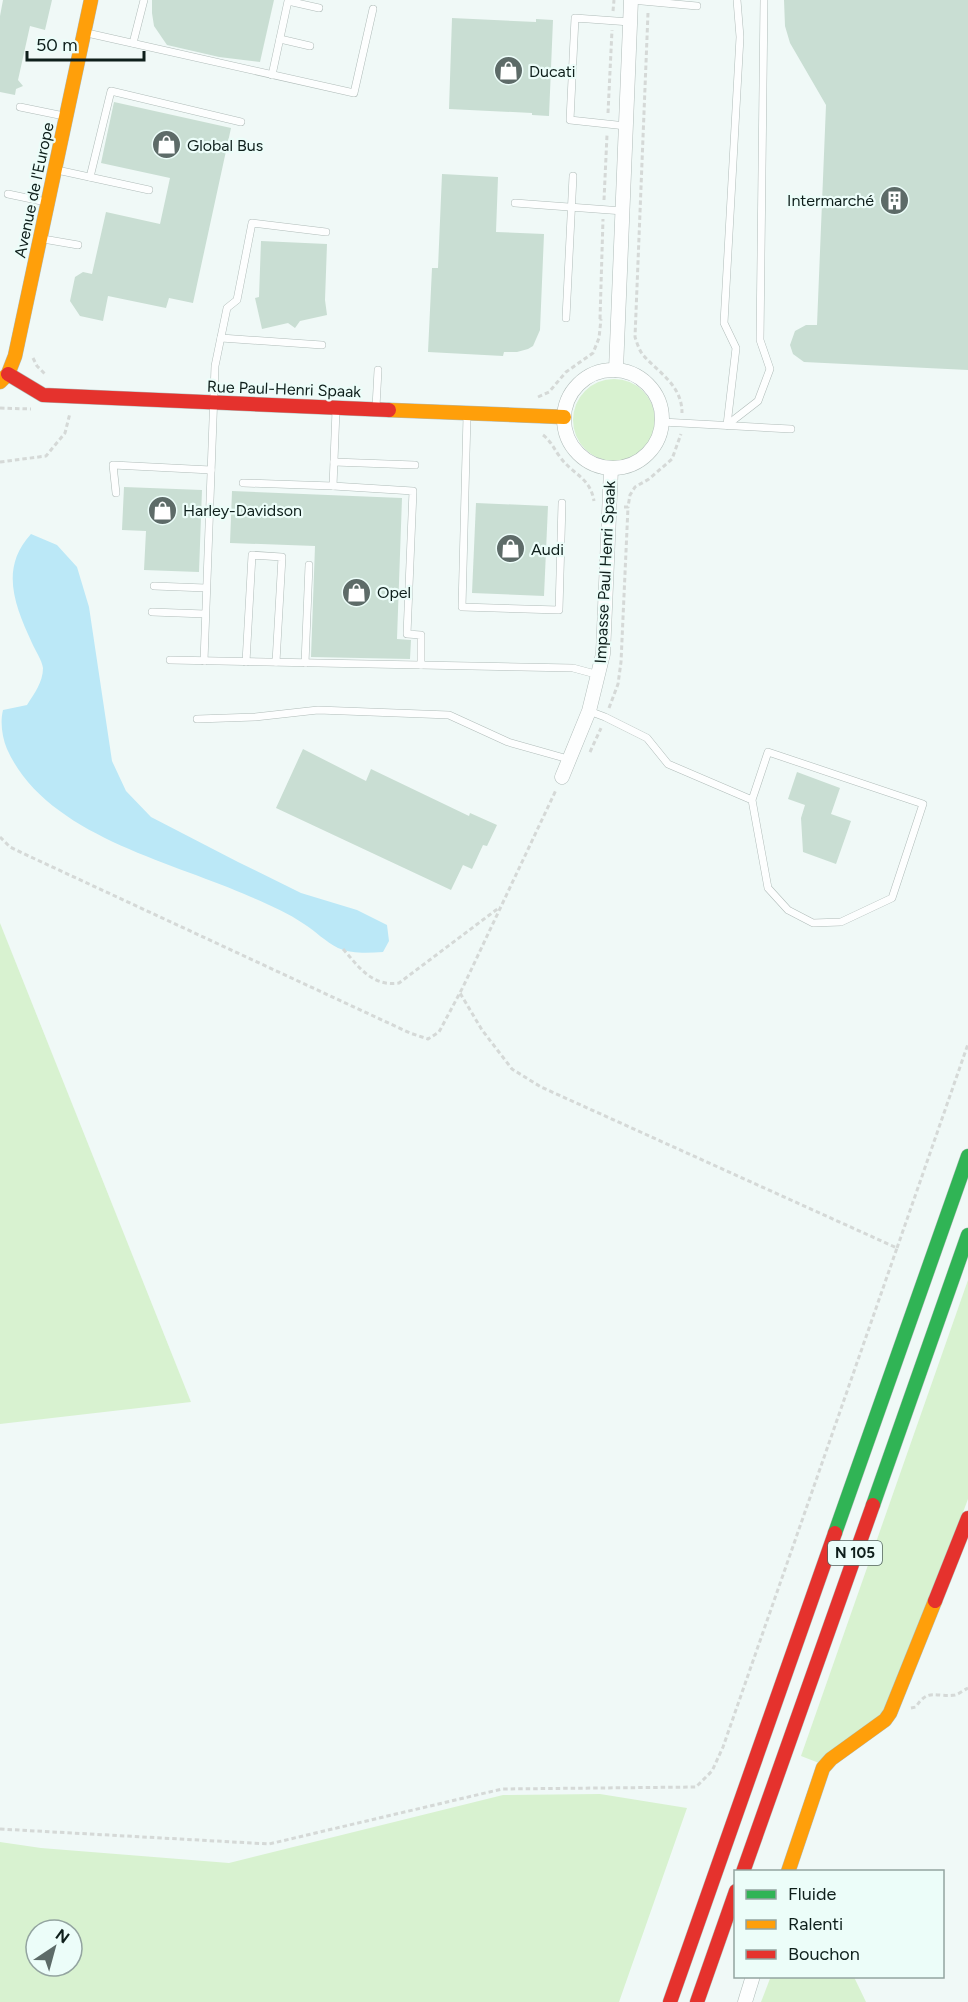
<svg xmlns="http://www.w3.org/2000/svg" width="968" height="2002" viewBox="0 0 968 2002" font-family="Figtree,sans-serif">
	<style>
		.green { fill: #d8f2d0; fill-rule: evenodd }
		.water { fill: #bbe8f7 }
		.building { fill: #c9ded3 }
		.lines { fill: none; stroke-linecap: round; stroke-linejoin: round }
		.lane-casing { stroke: #b0bcb9; stroke-width: 8 }
		.street-casing { stroke: #b0bcb9; stroke-width: 15 }
		.fast-casing { stroke: #b0bcb9; stroke-width: 15 }
		.slow-casing { stroke: #b0bcb9; stroke-width: 15 }
		.jam-casing { stroke: #b0bcb9; stroke-width: 15 }
		.path { stroke: #d5d9d7; stroke-width: 3; stroke-dasharray: 4.5 3; stroke-linecap: butt }
		.lane { stroke: #fdfefe; stroke-width: 7 }
		.street { stroke: #fdfefe; stroke-width: 14 }
		.fast { stroke: #30b455; stroke-width: 14 }
		.slow { stroke: #ff9f0a; stroke-width: 14 }
		.jam { stroke: #e5322d; stroke-width: 14 }
		.labels { text-anchor: middle; dominant-baseline: central; stroke-width: 4.5; stroke-linejoin: round; paint-order: stroke }
		.shield { fill: #ecfdf9; stroke: #51625e; stroke-width: 1.5 }
		.shield-label { font-size: 15px; font-weight: bold; fill: #0e1f1b }
		.poi-label { font-size: 16px; fill: #0e1f1b; stroke: #ecfdf9; text-anchor: start }
		.street-label { font-size: 16px; fill: #0e1f1b; stroke: #ecfdf9 }
	</style>
	<rect width="100%" height="100%" fill="#f0f9f7"/>
	<g class="green">
		<circle cx="614" cy="420" r="41"/>
		<path d="M 0,923 L 191,1402 L 0,1424 Z"/>
		<path d="M 968,1280 L 968,1499 L 933,1593 L 884,1712 L 819,1763 L 801,1756 Z"/>
		<path d="M 600,1794 L 687,1808 L 619,2002 L 0,2002 L 0,1842 L 41,1848 L 229,1863 L 503,1795 ZM 36,1930 L 72,1930 L 72,1966 L 36,1966 Z"/>
		<path d="M 771,1976 L 854,1977 L 866,2002 L 761,2002 Z"/>
	</g>
	<path class="water" d="M 31,534 L 57,545 L 77,567 L 89,607 L 112,761 L 126,791 L 151,817 L 238,862 L 301,893 L 357,910 L 387,925 L 389,941 L 383,952 C 368,953 352,954 338,948 C 326,942 315,931 304,924 C 288,913 269,905 251,897 C 171,861 46,836 7,749 C 2,737 0,722 3,710 L 27,705 C 34,694 43,682 43,668 C 42,660 35,650 32,643 C 14,604 0,568 31,534 Z"/>
	<g class="building">
		<path d="M 3,0 L 52,0 L 45,30 L 30,26 L 18,80 L 23,86 L 16,89 L 15,95 L 0,92 L 0,16 Z"/>
		<path d="M 152,0 L 274,0 L 260,62 L 219,57 L 167,45 L 154,26 L 152,13 Z"/>
		<path d="M 784,0 L 968,0 L 968,370 L 804,362 L 793,354 L 790,345 L 795,331 L 806,325 L 817,325 L 826,105 L 790,43 L 785,26 Z"/>
		<path d="M 452,18 L 536,22 L 536,19 L 553,20 L 549,116 L 532,115 L 532,113 L 449,109 Z"/>
		<path d="M 114,102 L 231,128 L 193,303 L 169,298 L 166,308 L 108,296 L 103,321 L 80,316 L 70,301 L 75,277 L 83,272 L 92,274 L 106,212 L 160,224 L 170,178 L 101,163 Z"/>
		<path d="M 442,174 L 498,177 L 496,232 L 544,234 L 540,330 L 533,346 L 528,349 L 517,352 L 504,352 L 503,356 L 428,352 L 432,268 L 438,268 Z"/>
		<path d="M 261,241 L 327,244 L 325,300 L 327,315 L 300,321 L 295,328 L 288,323 L 262,329 L 255,298 L 259,297 Z"/>
		<path d="M 124,487 L 202,490 L 199,572 L 144,570 L 146,531 L 122,530 Z"/>
		<path d="M 232,491 L 402,498 L 397,639 L 411,640 L 410,659 L 311,657 L 315,546 L 230,543 Z"/>
		<path d="M 476,503 L 548,506 L 544,596 L 472,593 Z"/>
		<path d="M 303,749 L 366,781 L 371,769 L 469,816 L 470,813 L 497,825 L 487,846 L 483,845 L 472,869 L 463,865 L 451,890 L 276,808 Z"/>
		<path d="M 797,772 L 840,788 L 831,814 L 851,821 L 836,864 L 803,852 L 801,818 L 805,805 L 788,799 Z"/>
	</g>
	<g class="lines">
		<defs>
			<g id="lane">
				<path d="M 631,0 L 697,6"/>
				<path d="M 87,33 L 354,93 L 373,9"/>
				<path d="M 280,39 L 310,46"/>
				<path d="M 133,43 L 144,0"/>
				<path d="M 272,75 L 288,1 L 319,8"/>
				<path d="M 20,107 L 64,116"/>
				<path d="M 626,126 L 570,120 L 575,18 L 630,22"/>
				<path d="M 57,170 L 149,190"/>
				<path d="M 90,177 L 111,91 L 241,122"/>
				<path d="M 8,194 L 46,202"/>
				<path d="M 515,203 L 623,211"/>
				<path d="M 43,239 L 78,245"/>
				<path d="M 566,318 L 573,176"/>
				<path d="M 221,338 L 322,345"/>
				<path d="M 376,407 L 378,370"/>
				<path d="M 336,410 L 333,486 L 413,491 L 407,634 L 421,635 L 421,665"/>
				<path d="M 467,416 L 462,607 L 559,610 L 562,503"/>
				<path d="M 662,422 L 791,429"/>
				<path d="M 727,425 L 758,401 L 770,369 L 760,340 L 764,0"/>
				<path d="M 727,425 L 736,348 L 724,323 L 740,37 L 737,0"/>
				<path d="M 334,462 L 415,465"/>
				<path d="M 243,483 L 333,486"/>
				<path d="M 116,493 L 113,465 L 211,470"/>
				<path d="M 154,586 L 206,588"/>
				<path d="M 152,612 L 205,614"/>
				<path d="M 170,660 L 573,668 L 599,675"/>
				<path d="M 204,661 L 215,366 L 227,308 L 237,300 L 252,223 L 326,232"/>
				<path d="M 246,662 L 252,555 L 282,557 L 276,662"/>
				<path d="M 305,663 L 309,565"/>
				<path d="M 589,711 L 605,717 L 647,738 L 668,764 L 752,800 L 768,888 L 788,910 L 813,923 L 841,922 L 892,898 L 923,804 L 768,752 L 752,800"/>
				<path d="M 197,719 L 255,717 L 318,710 L 449,715 L 508,742 L 568,759"/>
			</g>
			<g id="street">
				<circle cx="613" cy="419" r="49"/>
				<path d="M 616,370 L 631,0"/>
				<path d="M 562,777 L 589,711 L 603,654 L 611,469"/>
				<path d="M 745,2002 L 753,1976"/>
			</g>
			<g id="fast">
				<path d="M 873,1505 L 968,1235"/>
				<path d="M 835,1533 L 968,1156"/>
			</g>
			<g id="slow">
				<path d="M 0,382 L 8,374 L 15,356 L 91,0"/>
				<path d="M 389,410 L 564,417"/>
				<path d="M 788,1872 L 823,1768 L 831,1759 L 885,1720 L 890,1713 L 935,1601"/>
			</g>
			<g id="jam">
				<path d="M 8,374 L 43,395 L 389,410"/>
				<path d="M 935,1601 L 968,1518"/>
				<path d="M 743,1872 L 873,1505"/>
				<path d="M 670,2002 L 835,1533"/>
				<path d="M 697,2002 L 736,1891"/>
			</g>
		</defs>
		<use href="#lane" class="lane-casing"/>
		<use href="#street" class="street-casing"/>
		<use href="#fast" class="fast-casing"/>
		<use href="#slow" class="slow-casing"/>
		<use href="#jam" class="jam-casing"/>
		<g class="path">
			<path d="M 613,11 L 614,0"/>
			<path d="M 648,13 L 635,337 C 637,343 639,350 643,355 C 659,373 682,385 682,413"/>
			<path d="M 608,113 L 612,30"/>
			<path d="M 604,200 L 607,135"/>
			<path d="M 600,319 L 603,219"/>
			<path d="M 33,358 L 37,366 L 45,374"/>
			<path d="M 538,397 L 549,392 L 566,372 L 593,353 L 599,338 L 601,319"/>
			<path d="M 0,408 L 31,409"/>
			<path d="M 543,435 C 551,441 554,449 560,457 C 573,475 590,477 594,501"/>
			<path d="M 0,462 L 46,456 L 65,433 L 70,413"/>
			<path d="M 624,507 L 628,507 L 630,495 L 635,487 L 649,479 L 672,459 L 681,434"/>
			<path d="M 609,708 L 618,684 L 621,662 L 628,507"/>
			<path d="M 590,752 L 601,728"/>
			<path d="M 0,837 L 10,847 L 33,858 L 410,1033 L 428,1039 L 439,1032 L 463,987 L 556,790"/>
			<path d="M 343,949 C 359,967 372,987 399,983 L 500,907"/>
			<path d="M 897,1248 L 968,1044"/>
			<path d="M 911,1708 L 916,1707 C 928,1687 937,1698 955,1695 C 959,1694 964,1690 968,1688"/>
			<path d="M 0,1829 L 269,1844 L 502,1789 L 696,1787 L 712,1771 L 723,1747 L 897,1248 L 541,1087 L 512,1069 L 482,1030 L 460,993"/>
		</g>
		<use href="#lane" class="lane"/>
		<use href="#street" class="street"/>
		<use href="#fast" class="fast"/>
		<use href="#slow" class="slow"/>
		<use href="#jam" class="jam"/>
	</g>
	<defs>
		<symbol id="shop-disc" viewBox="-11 -11 22 22"><circle r="9.5" fill="#5d6b68" stroke="#ecfdf9"/><path d="M-5-2.5h2.3a2.7 3.5 0 0 1 5.4 0H5L5.5 6h-11ZM-1.5-2.5h3a1.5 2.3 0 0 0-3 0Z" fill="#fff"/></symbol>
		<symbol id="building-disc" viewBox="-11 -11 22 22"><circle r="9.5" fill="#5d6b68" stroke="#ecfdf9"/><path d="M-4-6H4V6H1V3H-1V6H-4ZM-2.5-4.3h1.7v1.8h-1.7ZM.8-4.3h1.7v1.8H.8ZM-2.5-1h1.7V.8h-1.7ZM.8-1h1.7V.8H.8Z" fill="#fff"/></symbol>
	</defs>
	<g fill-rule="evenodd">
		<use href="#shop-disc" x="492" y="54" width="33" height="33"/>
		<use href="#shop-disc" x="150" y="128" width="33" height="33"/>
		<use href="#building-disc" x="878" y="184" width="33" height="33"/>
		<use href="#shop-disc" x="146" y="494" width="33" height="33"/>
		<use href="#shop-disc" x="494" y="532" width="33" height="33"/>
		<use href="#shop-disc" x="340" y="576" width="33" height="33"/>
	</g>
	<g class="labels">
		<rect class="shield" x="828" y="1541" width="54" height="24" rx="4.5"/>
		<g class="shield-label">
			<text x="855" y="1553">N 105</text>
		</g>
		<g class="poi-label">
			<text x="529" y="71">Ducati</text>
			<text x="187" y="145">Global Bus</text>
			<text x="874" y="200" text-anchor="end">Intermarché</text>
			<text x="183" y="510">Harley-Davidson</text>
			<text x="531" y="549">Audi</text>
			<text x="377" y="592">Opel</text>
		</g>
		<g class="street-label">
			<text transform="translate(34 190) rotate(-78)">Avenue de l'Europe</text>
			<text transform="translate(284 389) rotate(2)">Rue Paul-Henri Spaak</text>
			<text transform="translate(605 572) rotate(-87)">Impasse Paul Henri Spaak</text>
		</g>
	</g>
	<rect x="734" y="1870" width="210" height="108" fill="#ecfdf9" stroke="#93a4a0" stroke-width="1.5"/>
	<rect x="746" y="1890" width="30" height="9" fill="#30b455" stroke="#93a4a0" stroke-width="1.5"/>
	<text x="788" y="1900" font-size="18" fill="#0e1f1b">Fluide</text>
	<rect x="746" y="1920" width="30" height="9" fill="#ff9f0a" stroke="#93a4a0" stroke-width="1.5"/>
	<text x="788" y="1930" font-size="18" fill="#0e1f1b">Ralenti</text>
	<rect x="746" y="1950" width="30" height="9" fill="#e5322d" stroke="#93a4a0" stroke-width="1.5"/>
	<text x="788" y="1960" font-size="18" fill="#0e1f1b">Bouchon</text>
	<g transform="translate(54 1948) rotate(36)"><circle r="28" fill="#ecfdf9" stroke="#93a4a0" stroke-width="1.5"/>
	<path d="M0-4.5L10 22L0 15L-10 22Z" fill="#5d6b68"/>
	<text y="-9" font-size="16" font-weight="bold" text-anchor="middle" fill="#0e1f1b">N</text>
	</g>
	<path d="M27 51v9h117v-9" fill="none" stroke="#0e1f1b" stroke-width="3"/>
	<text x="36" y="51" font-size="18" fill="#0e1f1b" stroke="#ecfdf9" stroke-width="4.5" paint-order="stroke">50 m</text>
</svg>
